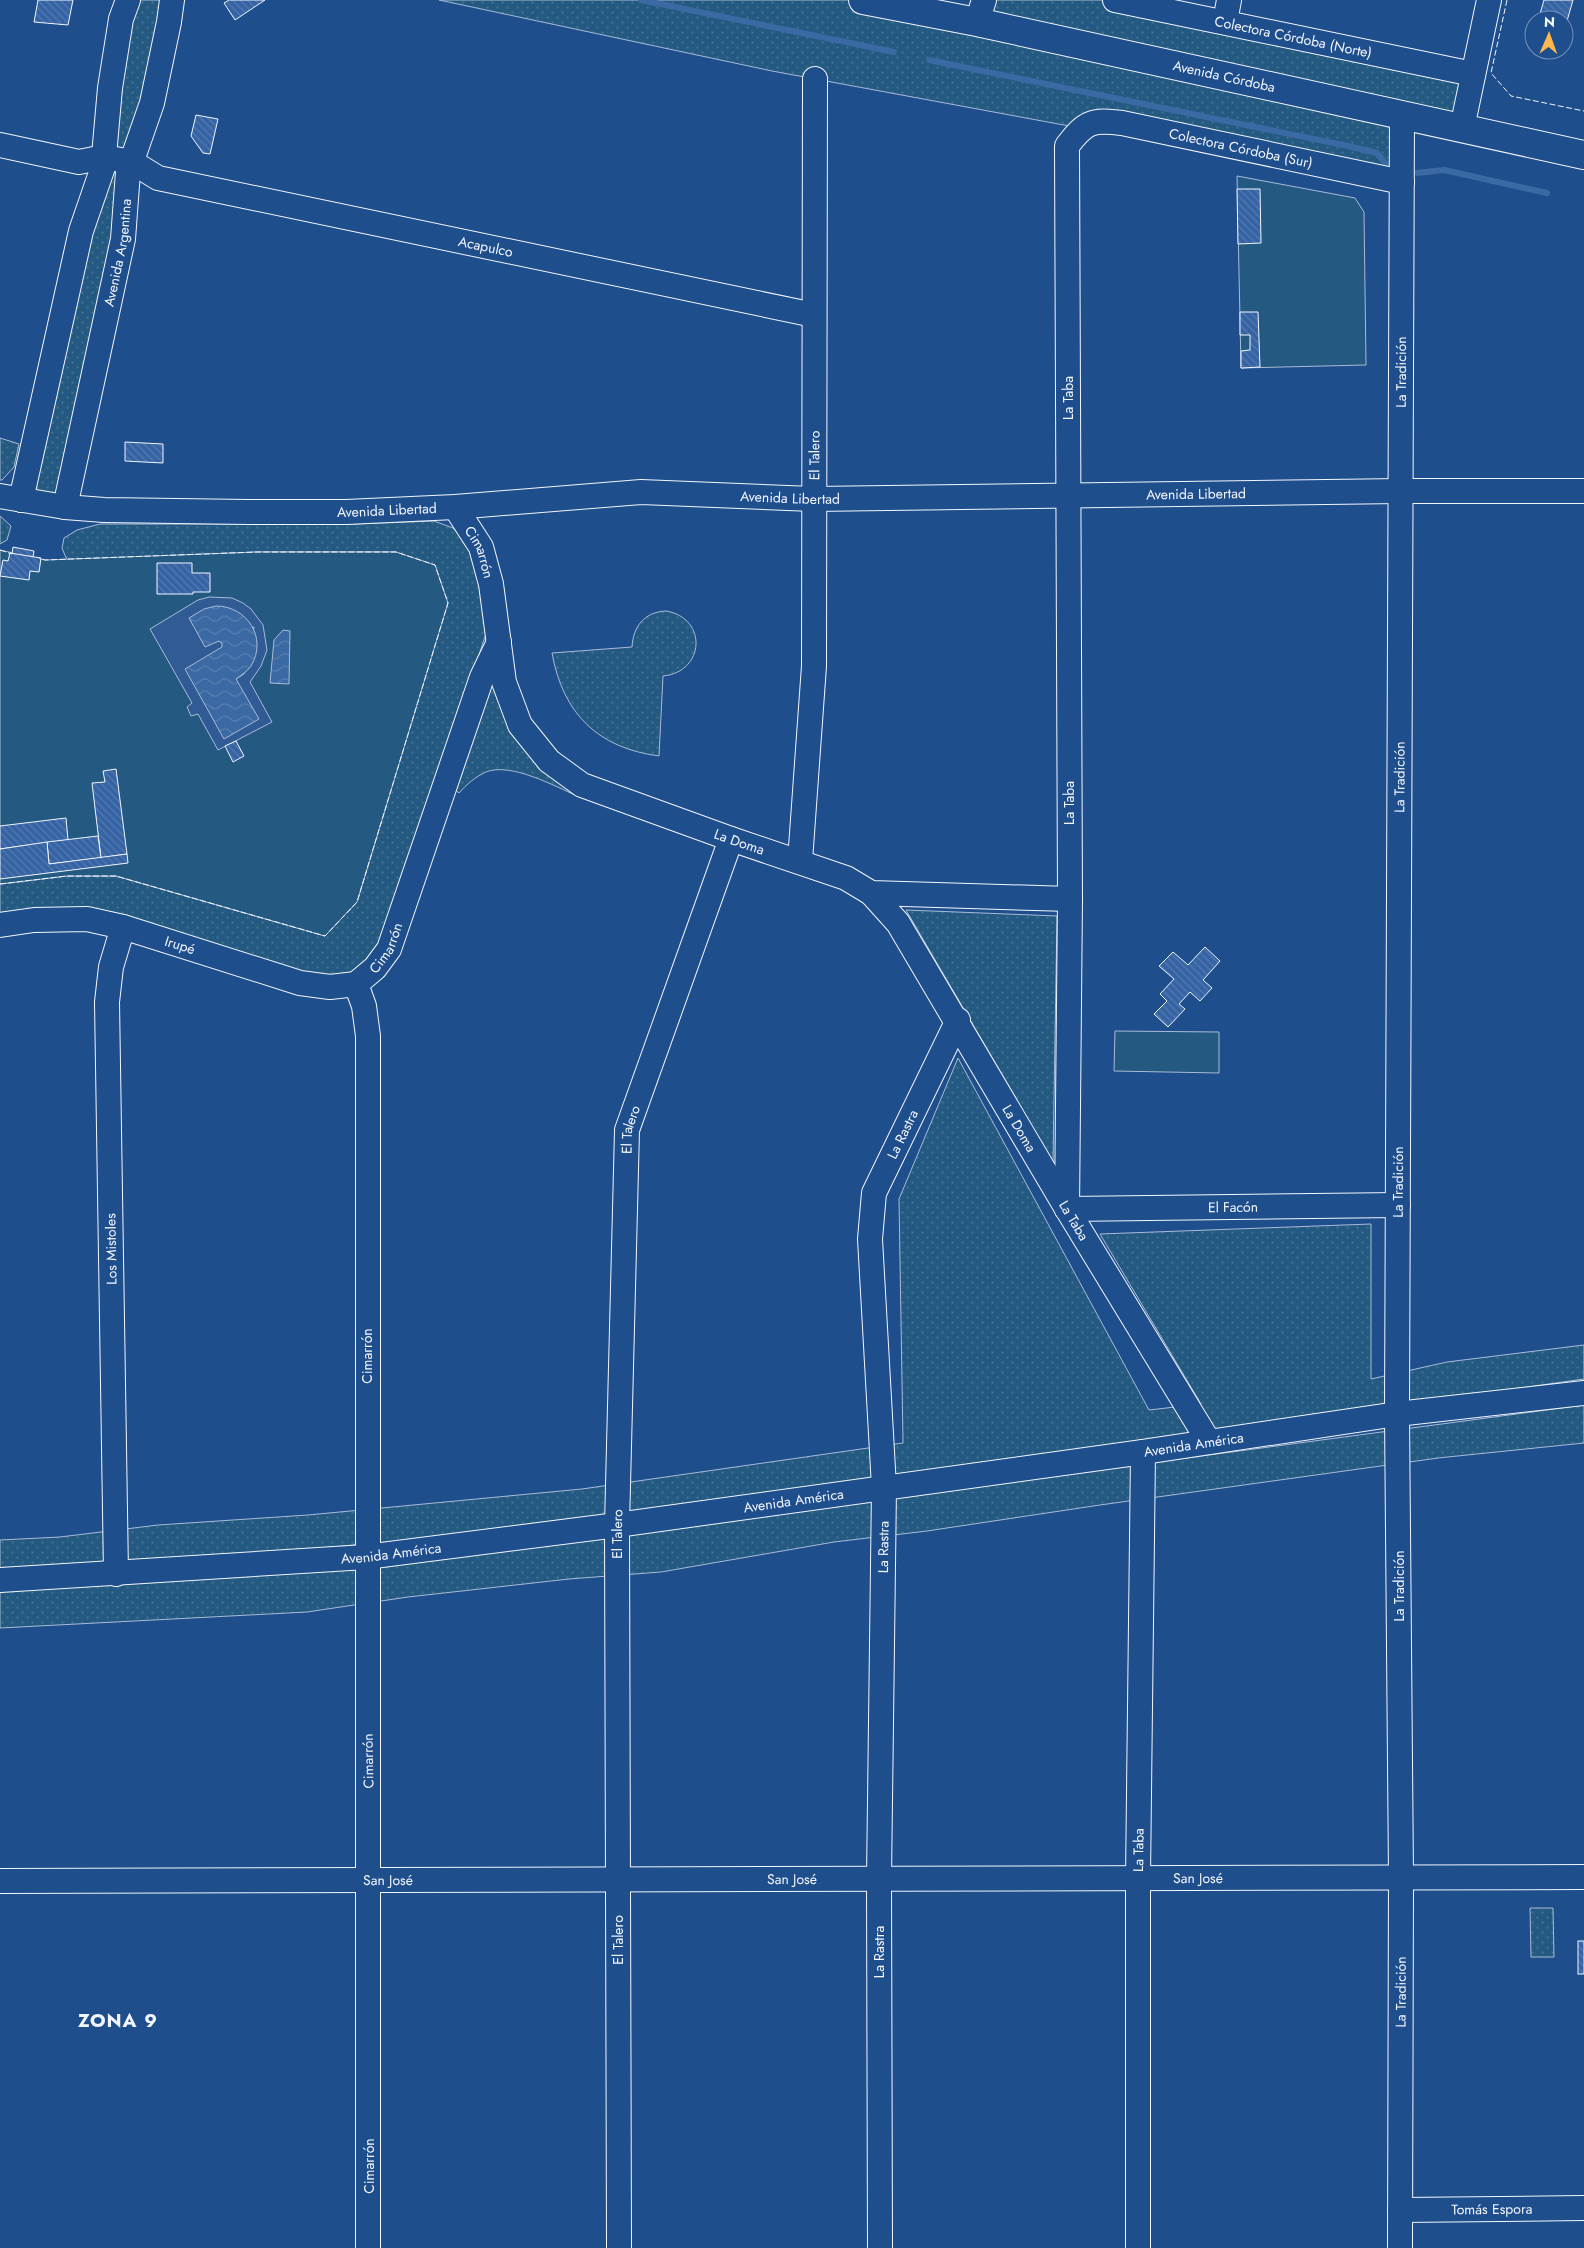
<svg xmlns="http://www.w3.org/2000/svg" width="1584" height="2248" viewBox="0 0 1584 2248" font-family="Jost,sans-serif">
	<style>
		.green { fill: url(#green-dots); stroke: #a8bbd7 }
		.pitch { fill: #245a82; stroke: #a8bbd7 }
		.parking { fill: #305b95; stroke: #a8bbd7; fill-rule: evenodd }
		.water { fill: url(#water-waves); stroke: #a8bbd7 }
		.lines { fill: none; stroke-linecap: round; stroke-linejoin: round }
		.stream { stroke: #3b69a3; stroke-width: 6 }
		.building { fill: url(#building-back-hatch); stroke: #f2f6ff }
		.minor-casing { stroke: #f2f6ff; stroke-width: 26 }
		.major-casing { stroke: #f2f6ff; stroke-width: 30 }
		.minor { stroke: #1f4e8c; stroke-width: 24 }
		.major { stroke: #1f4e8c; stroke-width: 28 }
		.fence { stroke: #f2f6ff; stroke-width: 1; stroke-dasharray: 6 2.5; stroke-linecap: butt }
		.labels { text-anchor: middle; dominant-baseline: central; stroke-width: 4; stroke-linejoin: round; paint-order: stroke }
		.street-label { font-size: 14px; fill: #f2f6ff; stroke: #1f4e8c }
		.district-label { font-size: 19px; font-weight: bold; letter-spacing: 1px; fill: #f2f6ff; stroke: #1f4e8c }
	</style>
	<defs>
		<pattern id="green-dots" width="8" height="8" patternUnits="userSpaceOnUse" patternTransform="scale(1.25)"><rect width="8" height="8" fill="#245a82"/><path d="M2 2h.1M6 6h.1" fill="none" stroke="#447295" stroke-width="1.8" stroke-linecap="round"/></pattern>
		<pattern id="water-waves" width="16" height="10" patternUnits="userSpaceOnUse" patternTransform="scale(1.25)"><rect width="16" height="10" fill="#3b69a3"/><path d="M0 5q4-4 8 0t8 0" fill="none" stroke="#587fb1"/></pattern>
		<pattern id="building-back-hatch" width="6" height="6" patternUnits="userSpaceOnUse" patternTransform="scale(1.25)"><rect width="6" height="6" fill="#3563a3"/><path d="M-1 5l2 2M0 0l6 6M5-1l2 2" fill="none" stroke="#537ab1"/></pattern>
	</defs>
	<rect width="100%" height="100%" fill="#1f4e8c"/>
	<g class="green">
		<path d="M 128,0 L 172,0 L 65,507 L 21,500 Z"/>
		<path d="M 439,0 L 863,0 L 977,22 L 984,0 L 1115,0 L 1473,74 L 1462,128 L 1402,115 L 1402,182 L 1122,123 L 1080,128 L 772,71 Z"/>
		<path d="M 0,438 L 19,444 L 14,467 L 2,480 L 0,480 Z"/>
		<path d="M 0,516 L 11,526 L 7,540 L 0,544 Z"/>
		<path d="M 434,521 L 453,528 L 471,547 L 480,566 L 488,628 L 383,938 L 373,953 L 353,973 L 326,979 L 178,934 L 0,918 L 0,884 L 67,876 L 116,876 L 325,936 L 357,902 L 388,799 L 396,552 L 257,552 L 67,560 L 62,548 L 64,538 L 77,530 L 100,524 L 356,524 Z"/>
		<path d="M 666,611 C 708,618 705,672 663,676 L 659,756 C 598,748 563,714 552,653 L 632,647 C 633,627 644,612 666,611 Z"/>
		<path d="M 491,674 L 545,771 L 577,796 C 555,786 510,762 486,772 C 475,777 467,784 459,793 L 453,788 Z"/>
		<path d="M 906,910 L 1057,916 L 1053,1162 Z"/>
		<path d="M 958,1058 L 1149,1410 L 1201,1404 L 1100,1234 L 1371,1224 L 1371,1379 L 1447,1362 L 1584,1345 L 1584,1379 L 489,1533 L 207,1558 L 0,1569 L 0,1540 L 60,1537 L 158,1525 L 308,1515 L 582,1489 L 903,1443 L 899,1199 Z"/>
		<path d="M 1584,1405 L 1584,1443 L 1438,1458 L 1100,1505 L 927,1531 L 834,1542 L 661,1572 L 569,1579 L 408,1597 L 307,1612 L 0,1628 L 0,1590 L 864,1501 Z"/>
		<path d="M 1530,1908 L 1553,1908 L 1554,1957 L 1531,1957 Z"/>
	</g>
	<g class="pitch">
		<path d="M 1237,176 L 1355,198 L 1364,212 L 1366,365 L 1241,368 Z"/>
		<path d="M 0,550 L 45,560 L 257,552 L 396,552 L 435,565 L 448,603 L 357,902 L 325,936 L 116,876 L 67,876 L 0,884 Z"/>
		<path d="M 1115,1031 L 1219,1032 L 1219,1073 L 1114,1071 Z"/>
	</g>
	<path class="parking" d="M 209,597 L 232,598 L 243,603 L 251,609 L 263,625 L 267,650 L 261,666 L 250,682 L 272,722 L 218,750 L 198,714 L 191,716 L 187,707 L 192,703 L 150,629 L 198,600 ZM 254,627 L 244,674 L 236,679 L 222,643 L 219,641 L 214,642 Z"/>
	<g class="water">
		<path d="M 216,606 C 247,606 268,638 251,666 C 247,672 241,675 236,679 L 259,719 L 224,739 L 185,669 L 222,647 L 222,643 L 219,641 L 205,647 L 189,618 L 204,609 Z"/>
		<path d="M 283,630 L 290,631 L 289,684 L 270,683 L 274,640 Z"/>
	</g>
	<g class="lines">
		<g class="stream">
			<path d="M 641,0 L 894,52"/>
			<path d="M 929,60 L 1348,146 L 1377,153 L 1387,165"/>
			<path d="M 1417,173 L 1444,170 L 1547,193"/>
		</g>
	</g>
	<g class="building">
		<path d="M 38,0 L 73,0 L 68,25 L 34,22 Z"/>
		<path d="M 229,0 L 265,0 L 235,20 L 224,3 Z"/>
		<path d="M 1544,0 L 1573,0 L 1567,21 L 1540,14 Z"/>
		<path d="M 196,115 L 218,119 L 210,154 L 203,153 L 191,136 Z"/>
		<path d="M 1237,189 L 1260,189 L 1261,243 L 1238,244 Z"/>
		<path d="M 1240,312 L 1258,312 L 1260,367 L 1241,368 L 1241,351 L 1250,350 L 1250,335 L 1240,335 Z"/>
		<path d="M 125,442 L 163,444 L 163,463 L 125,461 Z"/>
		<path d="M 13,547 L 34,551 L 33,557 L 12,554 Z"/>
		<path d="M 10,553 L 41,558 L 39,572 L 30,571 L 29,580 L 0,576 L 3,560 L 8,561 Z"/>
		<path d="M 157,563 L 192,563 L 192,573 L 210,573 L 210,592 L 193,592 L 193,594 L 157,594 Z"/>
		<path d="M 236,741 L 244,756 L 233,762 L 225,746 Z"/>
		<path d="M 116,769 L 127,854 L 101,858 L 92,783 L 105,782 L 103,771 Z"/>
		<path d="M 66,818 L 68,840 L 0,849 L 0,826 Z"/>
		<path d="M 98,836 L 101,858 L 49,864 L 47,842 Z"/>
		<path d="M 47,842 L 49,864 L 127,854 L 128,863 L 0,879 L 0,849 Z"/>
		<path d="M 1205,947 L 1220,961 L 1203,980 L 1212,988 L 1200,1001 L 1190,992 L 1179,1004 L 1185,1009 L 1168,1027 L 1154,1014 L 1167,1001 L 1160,994 L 1174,979 L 1159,966 L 1173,952 L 1188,965 Z"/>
		<rect x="1578" y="1941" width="6" height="33"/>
	</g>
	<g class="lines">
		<defs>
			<g id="minor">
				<path id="s1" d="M 1115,0 L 1473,74"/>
				<path d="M 977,22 L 984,0"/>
				<path d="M 1225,22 L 1229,0"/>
				<path d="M 1462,128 L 1489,0"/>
				<path id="s2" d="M 0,145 L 79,162 L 104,157 L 132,162 L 158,178 L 814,315"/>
				<path id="s3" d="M 0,496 L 65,507 L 104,510 L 249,512 L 346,512 L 455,507 L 641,492 L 813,499 L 1401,491 L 1584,491"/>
				<path d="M 21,500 L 81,231 L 103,167 L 110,88 L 121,19 L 128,0"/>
				<path id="s4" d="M 65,507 L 123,239 L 128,172 L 152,103 L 169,22 L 172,0"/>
				<path id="s5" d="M 455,507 L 481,547 L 491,584 L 504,682 L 520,725 L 549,761 L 582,785 L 731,839 L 846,878 L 871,893 L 1070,899"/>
				<path id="s6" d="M 800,861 L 814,666 L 815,79"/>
				<path id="s7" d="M 871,893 L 898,923 L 1067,1209 L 1209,1442"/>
				<path id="s8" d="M 0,925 L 34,920 L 87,919 L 123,927 L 300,983 L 330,987 L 356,984"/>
				<path d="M 356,984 L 364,1006 L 368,1036 L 368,2248"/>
				<path id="s9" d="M 356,984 L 375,968 L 389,949 L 482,677 L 499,642"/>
				<path id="s10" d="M 1067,1209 L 1070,899 L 1067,146 C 1085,122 1092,119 1122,123 L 1402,182"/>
				<path id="s11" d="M 1067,1209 L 1398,1205"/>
				<path d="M 116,1574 L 107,1002 L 111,967 L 123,927"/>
				<path id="s12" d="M 0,1580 L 366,1557 L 617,1525 L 1143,1452 L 1397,1414 L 1584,1393"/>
				<path id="s13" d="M 0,1881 L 1584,1877"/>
				<path id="s14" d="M 1400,2210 L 1584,2208"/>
				<path id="s15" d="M 619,2248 L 617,1525 L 627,1130 L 731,839"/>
				<path id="s16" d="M 880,2248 L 879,1879 L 884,1487 L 870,1239 L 874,1193 L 958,1020"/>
				<path id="s17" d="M 1138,2248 L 1138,1878 L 1143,1452"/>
				<path id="s18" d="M 1400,2248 L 1401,1878 L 1397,1414 L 1402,115"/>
			</g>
			<g id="major">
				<path id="s19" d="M 863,0 L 977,22 L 1584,155"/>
			</g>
		</defs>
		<use href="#minor" class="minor-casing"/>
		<use href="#major" class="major-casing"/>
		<use href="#minor" class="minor"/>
		<use href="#major" class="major"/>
		<g class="fence">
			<path d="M 1507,0 L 1491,73 L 1511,96 L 1584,111"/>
			<path d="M 0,550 L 12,554"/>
			<path d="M 0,884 L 67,876 L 116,876 L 325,936 L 357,902 L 448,603 L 435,565 L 396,552 L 257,552 L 45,560 L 39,558"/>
		</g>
	</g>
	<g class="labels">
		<g class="street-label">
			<text stroke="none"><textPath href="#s1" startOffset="182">Colectora Córdoba (Norte)</textPath></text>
			<text stroke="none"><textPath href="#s19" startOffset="369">Avenida Córdoba</textPath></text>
			<text stroke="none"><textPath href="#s10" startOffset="1249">Colectora Córdoba (Sur)</textPath></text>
			<text stroke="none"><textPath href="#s2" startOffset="500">Acapulco</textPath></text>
			<text stroke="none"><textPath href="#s4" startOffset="260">Avenida Argentina</textPath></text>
			<text stroke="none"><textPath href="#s18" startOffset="1876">La Tradición</textPath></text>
			<text transform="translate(1068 398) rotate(-90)">La Taba</text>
			<text stroke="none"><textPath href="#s6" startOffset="406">El Talero</textPath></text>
			<text stroke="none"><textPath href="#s3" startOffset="1198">Avenida Libertad</textPath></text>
			<text stroke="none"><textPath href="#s3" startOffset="792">Avenida Libertad</textPath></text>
			<text stroke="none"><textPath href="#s3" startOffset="388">Avenida Libertad</textPath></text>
			<text stroke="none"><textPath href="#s5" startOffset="52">Cimarrón</textPath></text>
			<text stroke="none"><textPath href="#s18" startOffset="1471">La Tradición</textPath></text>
			<text transform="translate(1069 803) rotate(-90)">La Taba</text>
			<text stroke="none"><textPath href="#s5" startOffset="485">La Doma</textPath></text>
			<text stroke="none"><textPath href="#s8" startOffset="184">Irupé</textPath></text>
			<text stroke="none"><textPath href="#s9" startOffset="48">Cimarrón</textPath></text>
			<text stroke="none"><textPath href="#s7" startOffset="279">La Doma</textPath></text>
			<text stroke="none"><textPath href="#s15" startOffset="1119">El Talero</textPath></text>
			<text stroke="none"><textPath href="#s16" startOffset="1121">La Rastra</textPath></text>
			<text stroke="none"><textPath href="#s18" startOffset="1066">La Tradición</textPath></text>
			<text stroke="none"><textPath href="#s11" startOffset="166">El Facón</textPath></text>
			<text stroke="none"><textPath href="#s7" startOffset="386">La Taba</textPath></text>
			<text transform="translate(111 1249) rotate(-91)">Los Mistoles</text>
			<text transform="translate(367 1356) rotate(-90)">Cimarrón</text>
			<text stroke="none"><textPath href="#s12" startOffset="1202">Avenida América</textPath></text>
			<text stroke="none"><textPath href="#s12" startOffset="798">Avenida América</textPath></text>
			<text stroke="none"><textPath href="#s15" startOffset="714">El Talero</textPath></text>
			<text stroke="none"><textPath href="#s16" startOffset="701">La Rastra</textPath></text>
			<text stroke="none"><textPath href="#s12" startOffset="392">Avenida América</textPath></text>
			<text transform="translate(1399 1586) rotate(-90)">La Tradición</text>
			<text transform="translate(368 1761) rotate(-91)">Cimarrón</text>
			<text stroke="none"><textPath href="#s17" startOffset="398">La Taba</textPath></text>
			<text stroke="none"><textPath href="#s13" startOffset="1198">San José</textPath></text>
			<text stroke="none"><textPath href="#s13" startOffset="792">San José</textPath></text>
			<text stroke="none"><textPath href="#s13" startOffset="388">San José</textPath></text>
			<text transform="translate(618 1940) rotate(-90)">El Talero</text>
			<text transform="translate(879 1952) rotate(-90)">La Rastra</text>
			<text stroke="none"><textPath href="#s18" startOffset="256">La Tradición</textPath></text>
			<text transform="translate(369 2166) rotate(-90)">Cimarrón</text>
			<text stroke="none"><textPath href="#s14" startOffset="92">Tomás Espora</textPath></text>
		</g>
		<g class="district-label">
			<text x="118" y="2020">ZONA 9</text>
		</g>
	</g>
	<g transform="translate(1549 35) rotate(2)"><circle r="24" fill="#1f4e8c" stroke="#7391ba"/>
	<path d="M0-4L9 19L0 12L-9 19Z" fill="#ffb74d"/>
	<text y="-8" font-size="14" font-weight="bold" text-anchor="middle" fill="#f2f6ff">N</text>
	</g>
</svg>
